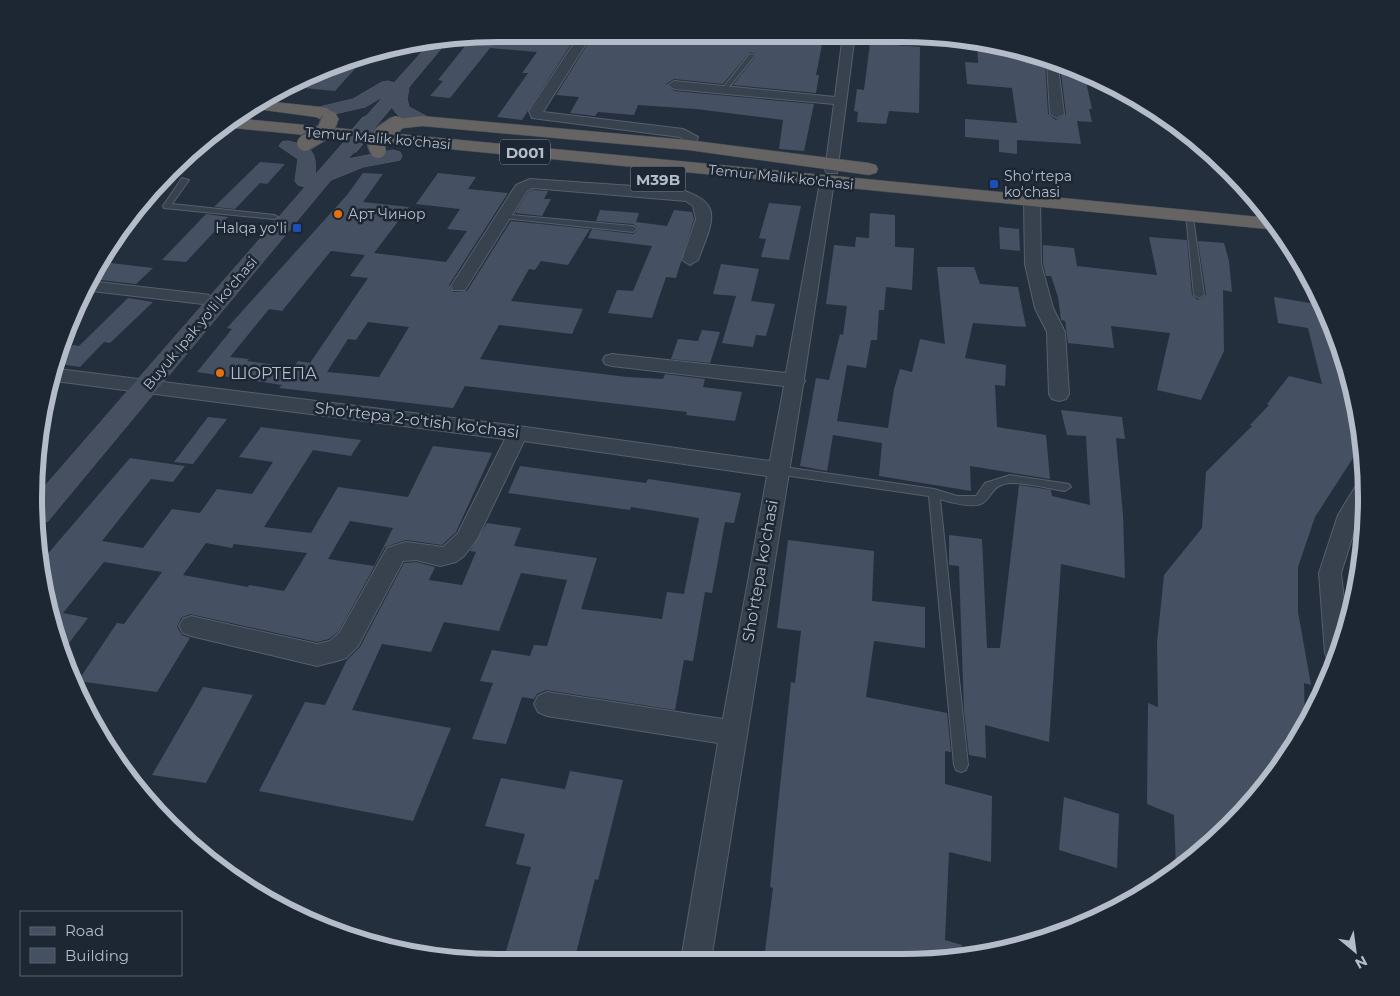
<svg xmlns="http://www.w3.org/2000/svg" width="1400" height="996" viewBox="0 0 1400 996" font-family="Montserrat,sans-serif">
	<style>
		.building { fill: #455162; fill-rule: evenodd }
		.lines { fill: none; stroke-linecap: round; stroke-linejoin: round }
		.service-casing { stroke: #565f6c; stroke-width: 2 }
		.minor-casing { stroke: #565f6c; stroke-width: 2 }
		.secondary-casing { stroke: #565f6c; stroke-width: 1 }
		.trunk-casing { stroke: #434c59; stroke-width: 1 }
		.service { fill: #38414e; fill-rule: evenodd }
		.minor { fill: #38414e; fill-rule: evenodd }
		.secondary { fill: #465061; fill-rule: evenodd }
		.trunk { fill: #656462; fill-rule: evenodd }
		.secondary-bridge-casing { stroke: #565f6c; stroke-width: 18; stroke-linecap: butt }
		.trunk-bridge-casing { stroke: #434c59; stroke-width: 18; stroke-linecap: butt }
		.secondary-bridge { stroke: #465061; stroke-width: 16 }
		.trunk-bridge { stroke: #656462; stroke-width: 16 }
		.transit-dot { fill: #1a4fb4; stroke: #1d2633; stroke-width: 2 }
		.food-dot { fill: #e8710a; stroke: #1d2633; stroke-width: 2 }
		.labels { text-anchor: middle; dominant-baseline: central; stroke-width: 5; stroke-linejoin: round; paint-order: stroke }
		.far-street-label { font-size: 14px; fill: #b4bcc9; stroke: #1d2633 }
		.far-poi-label { font-size: 14px; fill: #b4bcc9; stroke: #1d2633; text-anchor: start }
		.shield { fill: #1d2633; stroke: #878f9c; stroke-width: 1 }
		.shield-label { font-size: 15px; font-weight: bold; fill: #b4bcc9 }
		.poi-label { font-size: 16px; fill: #b4bcc9; stroke: #1d2633; text-anchor: start }
		.street-label { font-size: 16px; fill: #b4bcc9; stroke: #1d2633 }
		.rim { fill: none; stroke: #b4bcc9; stroke-width: 6 }
	</style>
	<rect width="100%" height="100%" fill="#242f3e"/>
	<g class="building">
		<path d="M 498,34 L 551,36 L 552,34 L 577,35 L 522,120 L 497,117 L 528,73 L 522,73 L 537,52 L 490,48 L 450,98 L 430,96 L 443,81 L 438,80 L 465,46 L 461,46 L 461,39 Z"/>
		<path d="M 647,34 L 824,34 L 816,75 L 819,75 L 816,93 L 733,85 L 756,56 L 756,54 L 750,52 L 723,84 L 674,79 L 666,84 L 674,91 L 814,104 L 804,151 L 779,149 L 783,120 L 696,109 L 638,105 L 634,115 L 598,112 L 595,116 L 570,113 L 579,97 L 556,95 L 590,40 L 614,42 L 618,36 L 645,38 Z"/>
		<path d="M 977,41 L 993,43 L 1045,63 L 1048,114 L 1056,120 L 1066,114 L 1061,73 L 1085,77 L 1092,109 L 1089,109 L 1092,122 L 1077,121 L 1081,144 L 1017,140 L 1017,154 L 999,152 L 999,140 L 965,137 L 965,119 L 1017,123 L 1012,88 L 967,84 L 965,62 L 978,63 Z"/>
		<path d="M 870,43 L 920,47 L 919,113 L 889,111 L 886,124 L 857,122 L 858,112 L 854,111 L 857,89 L 864,90 Z"/>
		<path d="M 369,53 L 335,91 L 294,87 L 331,71 Z"/>
		<path d="M 260,162 L 285,164 L 267,184 L 260,183 L 235,209 L 214,207 Z"/>
		<path d="M 363,173 L 383,174 L 363,202 L 409,207 L 374,253 L 446,262 L 467,231 L 447,229 L 460,209 L 416,204 L 438,173 L 476,177 L 468,189 L 508,193 L 449,285 L 453,292 L 467,291 L 511,221 L 590,229 L 568,265 L 541,261 L 535,270 L 529,269 L 511,301 L 583,309 L 572,334 L 499,325 L 480,359 L 627,377 L 663,379 L 665,374 L 705,379 L 703,387 L 742,392 L 735,421 L 686,415 L 687,412 L 465,386 L 453,408 L 279,388 L 282,385 L 197,372 L 232,329 L 227,328 L 347,195 ZM 331,251 L 365,255 L 350,276 L 368,278 L 310,363 L 298,361 L 294,367 L 247,361 L 249,359 L 230,357 L 269,309 L 282,311 ZM 368,322 L 409,327 L 379,377 L 327,372 L 348,339 L 356,340 Z"/>
		<path d="M 533,190 L 548,191 L 544,199 L 551,199 L 542,216 L 515,213 L 528,192 Z"/>
		<path d="M 769,203 L 801,206 L 789,260 L 761,257 L 766,239 L 759,238 Z"/>
		<path d="M 600,210 L 639,213 L 636,222 L 667,226 L 674,210 L 692,212 L 694,219 L 676,278 L 666,277 L 652,318 L 608,313 L 617,290 L 633,291 L 652,246 L 588,238 L 592,229 L 633,234 L 639,229 L 633,224 L 596,221 Z"/>
		<path d="M 870,213 L 895,215 L 895,247 L 914,248 L 912,290 L 886,287 L 884,310 L 879,310 L 877,340 L 871,340 L 866,368 L 847,365 L 837,421 L 888,428 L 894,389 L 900,369 L 912,372 L 920,339 L 945,344 L 937,267 L 974,267 L 980,284 L 1018,287 L 1026,327 L 973,323 L 965,358 L 1006,365 L 1005,386 L 995,385 L 997,427 L 1046,435 L 1050,479 L 970,466 L 971,491 L 879,476 L 882,443 L 833,435 L 827,471 L 800,466 L 816,378 L 829,380 L 840,334 L 843,335 L 847,306 L 826,304 L 834,245 L 855,247 L 856,237 L 869,238 Z"/>
		<path d="M 206,214 L 228,217 L 186,262 L 162,260 Z"/>
		<path d="M 999,227 L 1019,229 L 1020,251 L 1000,249 Z"/>
		<path d="M 1149,237 L 1187,240 L 1192,295 L 1198,300 L 1206,295 L 1198,241 L 1224,243 L 1229,261 L 1232,292 L 1223,290 L 1224,351 L 1201,400 L 1157,390 L 1170,333 L 1111,326 L 1114,348 L 1068,343 L 1065,321 L 1061,320 L 1058,297 L 1051,276 L 1046,276 L 1043,264 L 1043,245 L 1074,248 L 1077,266 L 1157,275 Z"/>
		<path d="M 102,262 L 153,268 L 136,284 L 91,279 Z"/>
		<path d="M 721,264 L 759,269 L 751,301 L 775,304 L 766,336 L 756,335 L 753,347 L 722,343 L 736,296 L 713,294 Z"/>
		<path d="M 1274,297 L 1322,305 L 1342,349 L 1362,444 L 1315,517 L 1298,567 L 1298,612 L 1311,685 L 1304,683 L 1305,725 L 1270,781 L 1208,847 L 1176,868 L 1174,815 L 1147,804 L 1148,703 L 1158,707 L 1157,643 L 1164,575 L 1202,528 L 1206,472 L 1252,426 L 1250,425 L 1269,405 L 1267,404 L 1289,376 L 1322,384 L 1308,328 L 1278,323 Z"/>
		<path d="M 128,298 L 153,302 L 110,343 L 104,342 L 80,367 L 60,364 L 62,356 L 73,345 L 79,346 Z"/>
		<path d="M 702,330 L 720,332 L 710,363 L 671,359 L 678,339 L 698,341 Z"/>
		<path d="M 1061,410 L 1122,417 L 1125,439 L 1116,438 L 1123,515 L 1125,578 L 1061,564 L 1049,742 L 985,725 L 986,758 L 969,755 L 964,711 L 959,566 L 949,565 L 949,535 L 982,539 L 987,648 L 1000,648 L 1019,485 L 1051,490 L 1052,496 L 1090,505 L 1086,436 L 1067,435 Z"/>
		<path d="M 208,417 L 227,419 L 193,464 L 174,462 Z"/>
		<path d="M 261,427 L 361,440 L 351,456 L 313,450 L 264,527 L 311,533 L 338,487 L 408,497 L 433,446 L 492,453 L 456,532 L 442,545 L 406,540 L 385,547 L 339,631 L 329,639 L 317,642 L 190,614 L 181,618 L 177,627 L 182,635 L 190,638 L 157,692 L 78,681 L 117,623 L 124,624 L 162,572 L 104,562 L 63,613 L 88,618 L 63,651 L 39,564 L 130,458 L 185,466 L 173,482 L 151,479 L 102,541 L 143,548 L 172,509 L 200,513 L 217,489 L 252,494 L 273,462 L 239,457 ZM 350,521 L 393,528 L 374,566 L 328,559 ZM 206,543 L 232,548 L 234,544 L 307,553 L 284,591 L 249,585 L 248,587 L 183,575 Z"/>
		<path d="M 520,466 L 646,483 L 648,479 L 741,493 L 734,523 L 725,522 L 712,593 L 705,592 L 693,661 L 684,660 L 675,710 L 546,690 L 537,694 L 534,699 L 522,697 L 506,744 L 472,739 L 493,683 L 480,681 L 492,650 L 530,656 L 534,645 L 547,646 L 567,580 L 521,573 L 499,631 L 444,622 L 431,652 L 382,644 L 352,710 L 451,728 L 413,821 L 259,791 L 305,702 L 325,705 L 347,660 L 360,647 L 404,563 L 416,562 L 435,567 L 429,580 L 462,585 L 476,552 L 470,551 L 487,523 L 521,528 L 514,546 L 597,558 L 581,609 L 662,619 L 667,592 L 684,594 L 699,518 L 631,507 L 630,510 L 508,493 Z"/>
		<path d="M 788,540 L 874,551 L 872,601 L 925,607 L 925,648 L 874,641 L 866,697 L 947,713 L 951,752 L 945,751 L 945,784 L 992,796 L 991,862 L 949,852 L 945,940 L 962,945 L 960,958 L 764,959 L 773,888 L 770,887 L 776,824 L 791,682 L 795,683 L 801,631 L 777,628 Z"/>
		<path d="M 203,687 L 253,695 L 206,783 L 152,775 Z"/>
		<path d="M 570,771 L 623,780 L 598,880 L 595,879 L 574,961 L 503,961 L 531,867 L 516,864 L 525,834 L 485,826 L 501,778 L 565,789 Z"/>
		<path d="M 1064,797 L 1119,814 L 1117,868 L 1059,850 Z"/>
	</g>
	<g class="lines">
		<defs>
			<g id="service">
				<path d="M 750,54 L 755,55 L 725,92 L 721,92 L 721,90 Z"/>
				<path d="M 182,178 L 189,180 L 172,204 L 274,215 L 278,217 L 274,219 L 164,208 L 163,206 Z"/>
				<path d="M 500,214 L 633,226 L 637,229 L 633,232 L 503,218 L 499,216 Z"/>
				<path d="M 1186,215 L 1193,217 L 1204,295 L 1199,298 L 1194,295 Z"/>
				<path d="M 777,466 L 934,489 L 957,496 L 976,496 L 985,483 L 1010,475 L 1069,484 L 1071,487 L 1065,491 C 1052,489 1022,482 1010,483 C 991,485 993,496 983,503 C 974,509 949,502 940,499 L 968,765 L 966,770 L 961,772 L 956,770 L 954,765 L 929,496 L 777,474 L 772,470 Z"/>
			</g>
			<g id="minor">
				<path d="M 580,34 L 592,34 L 543,112 L 683,129 L 698,137 L 693,148 L 683,148 L 681,145 L 683,139 L 680,137 L 532,118 L 529,111 Z"/>
				<path d="M 843,34 L 855,34 L 837,173 L 827,173 L 825,170 L 834,104 L 674,89 L 668,85 L 674,81 L 835,97 Z"/>
				<path d="M 1047,63 L 1058,67 L 1064,114 L 1057,118 L 1050,114 Z"/>
				<path d="M 827,178 L 834,182 L 804,379 L 805,381 L 803,385 L 711,960 L 681,960 L 718,743 L 547,716 L 538,712 L 534,704 L 538,696 L 547,692 L 723,719 L 767,476 L 524,441 L 477,539 L 464,556 L 456,562 L 440,566 L 416,560 L 403,561 L 358,646 L 346,658 L 337,661 L 317,666 L 191,636 L 183,633 L 179,626 L 183,619 L 191,616 L 317,644 L 330,641 L 340,632 L 387,548 L 406,542 L 443,547 L 458,533 L 505,439 L 55,381 L 58,369 L 518,426 L 770,461 L 784,386 L 612,366 L 605,364 L 603,360 L 605,356 L 612,354 L 786,373 L 820,182 Z"/>
				<path d="M 530,179 L 678,189 C 727,202 711,224 698,260 L 690,265 L 682,260 L 696,219 L 693,206 L 686,201 L 533,188 L 527,191 L 465,290 L 453,290 L 451,286 L 516,185 Z"/>
				<path d="M 1032,197 L 1040,202 L 1041,264 L 1053,308 L 1065,332 L 1069,394 L 1066,399 L 1059,401 L 1052,399 L 1049,394 L 1047,332 L 1035,308 L 1025,264 L 1024,202 Z"/>
				<path d="M 89,281 L 203,294 L 209,295 L 212,299 L 209,303 L 203,304 L 83,290 Z"/>
				<path d="M 1364,482 L 1365,507 L 1359,516 L 1341,573 L 1347,628 L 1334,663 L 1328,661 L 1325,653 L 1319,573 L 1338,515 L 1357,484 Z"/>
			</g>
			<g id="secondary">
				<path d="M 446,41 L 444,45 L 409,87 L 407,99 L 409,107 L 428,117 L 431,121 L 428,125 C 414,128 399,120 392,107 L 376,126 L 364,126 L 361,122 L 384,96 L 365,107 L 321,117 L 315,116 L 312,112 L 315,108 L 353,99 L 382,82 L 388,81 L 394,83 L 430,43 Z"/>
				<path d="M 288,141 C 311,146 317,151 315,175 L 343,143 L 355,143 L 358,147 L 348,159 L 393,150 L 400,152 L 402,156 L 400,160 L 363,167 L 331,180 L 48,521 L 38,524 L 38,494 L 305,187 L 298,185 L 295,181 L 298,159 L 279,146 L 282,142 Z"/>
			</g>
			<g id="trunk">
				<path d="M 265,101 L 321,107 L 327,108 L 339,119 L 336,123 L 330,124 L 316,117 L 249,108 Z"/>
				<path d="M 422,116 L 688,140 L 869,163 L 876,165 L 878,169 L 876,173 L 869,175 L 688,150 L 422,126 L 396,129 L 390,128 L 387,124 L 390,120 Z"/>
				<path d="M 233,118 L 1270,218 L 1278,230 L 223,127 Z"/>
			</g>
		</defs>
		<use href="#service" class="service-casing"/>
		<use href="#minor" class="minor-casing"/>
		<use href="#secondary" class="secondary-casing"/>
		<use href="#trunk" class="trunk-casing"/>
		<use href="#service" class="service"/>
		<use href="#minor" class="minor"/>
		<use href="#secondary" class="secondary"/>
		<use href="#trunk" class="trunk"/>
		<defs>
			<path id="secondary-bridge" d="M 349,147 L 370,122"/>
			<g id="trunk-bridge">
				<path d="M 305,143 L 325,131 L 330,119"/>
				<path d="M 378,150 L 376,145 L 383,133 L 396,124"/>
			</g>
		</defs>
		<use href="#secondary-bridge" class="secondary-bridge-casing"/>
		<use href="#trunk-bridge" class="trunk-bridge-casing"/>
		<use href="#secondary-bridge" class="secondary-bridge"/>
		<use href="#trunk-bridge" class="trunk-bridge"/>
	</g>
	<g class="transit-dot">
		<rect x="989" y="179" width="10" height="10" rx="2.5"/>
		<rect x="292" y="223" width="10" height="10" rx="2.5"/>
	</g>
	<g class="food-dot">
		<circle cx="338" cy="214" r="5"/>
		<circle cx="220" cy="373" r="5"/>
	</g>
	<g class="labels">
		<g class="far-street-label">
			<text transform="translate(378 138) rotate(5)">Temur Malik ko'chasi</text>
			<text transform="translate(781 177) rotate(6)">Temur Malik ko'chasi</text>
			<text transform="translate(200 323) rotate(-50)">Buyuk Ipak yo'li ko'chasi</text>
		</g>
		<g class="far-poi-label">
			<text x="1004" y="176">Shoʻrtepa<tspan x="1004" dy="16">koʻchasi</tspan></text>
			<text x="348" y="214">Арт Чинор</text>
			<text x="287" y="228" text-anchor="end">Halqa yoʻli</text>
		</g>
		<g class="shield">
			<rect x="500" y="139.5" width="50" height="25" rx="4"/>
			<rect x="630.5" y="166.5" width="55" height="25" rx="4"/>
		</g>
		<g class="shield-label">
			<text x="525" y="152">D001</text>
			<text x="658" y="179">M39B</text>
		</g>
		<g class="poi-label">
			<text x="230" y="373">ШОРТЕПА</text>
		</g>
		<g class="street-label">
			<text transform="translate(417 420) rotate(7)">Sho'rtepa 2-o'tish ko'chasi</text>
			<text transform="translate(760 571) rotate(-80)">Sho'rtepa ko'chasi</text>
		</g>
	</g>
	<path d="M0 0H1400V996H0ZM498 42H902A456 456 0 0 1 1358 498V498A456 456 0 0 1 902 954H498A456 456 0 0 1 42 498V498A456 456 0 0 1 498 42Z" fill="#1d2633" fill-rule="evenodd"/>
	<path class="rim" d="M498 42H902A456 456 0 0 1 1358 498V498A456 456 0 0 1 902 954H498A456 456 0 0 1 42 498V498A456 456 0 0 1 498 42Z"/>
	<rect x="20" y="911" width="162" height="65" fill="#1d2633" stroke="#59626f"/>
	<rect x="30" y="927" width="25" height="8" fill="#465061" stroke="#59626f"/>
	<text x="65" y="936" font-size="15" fill="#b4bcc9">Road</text>
	<rect x="30" y="948" width="25" height="15" fill="#455162" stroke="#59626f"/>
	<text x="65" y="961" font-size="15" fill="#b4bcc9">Building</text>
	<g transform="translate(1355 951) rotate(151)" stroke="#1d2633" stroke-width="4" paint-order="stroke">
	<path d="M0-4L9 19L0 12L-9 19Z" fill="#b4bcc9"/>
	<text y="-8" font-size="14" font-weight="bold" text-anchor="middle" fill="#b4bcc9">N</text>
	</g>
</svg>
